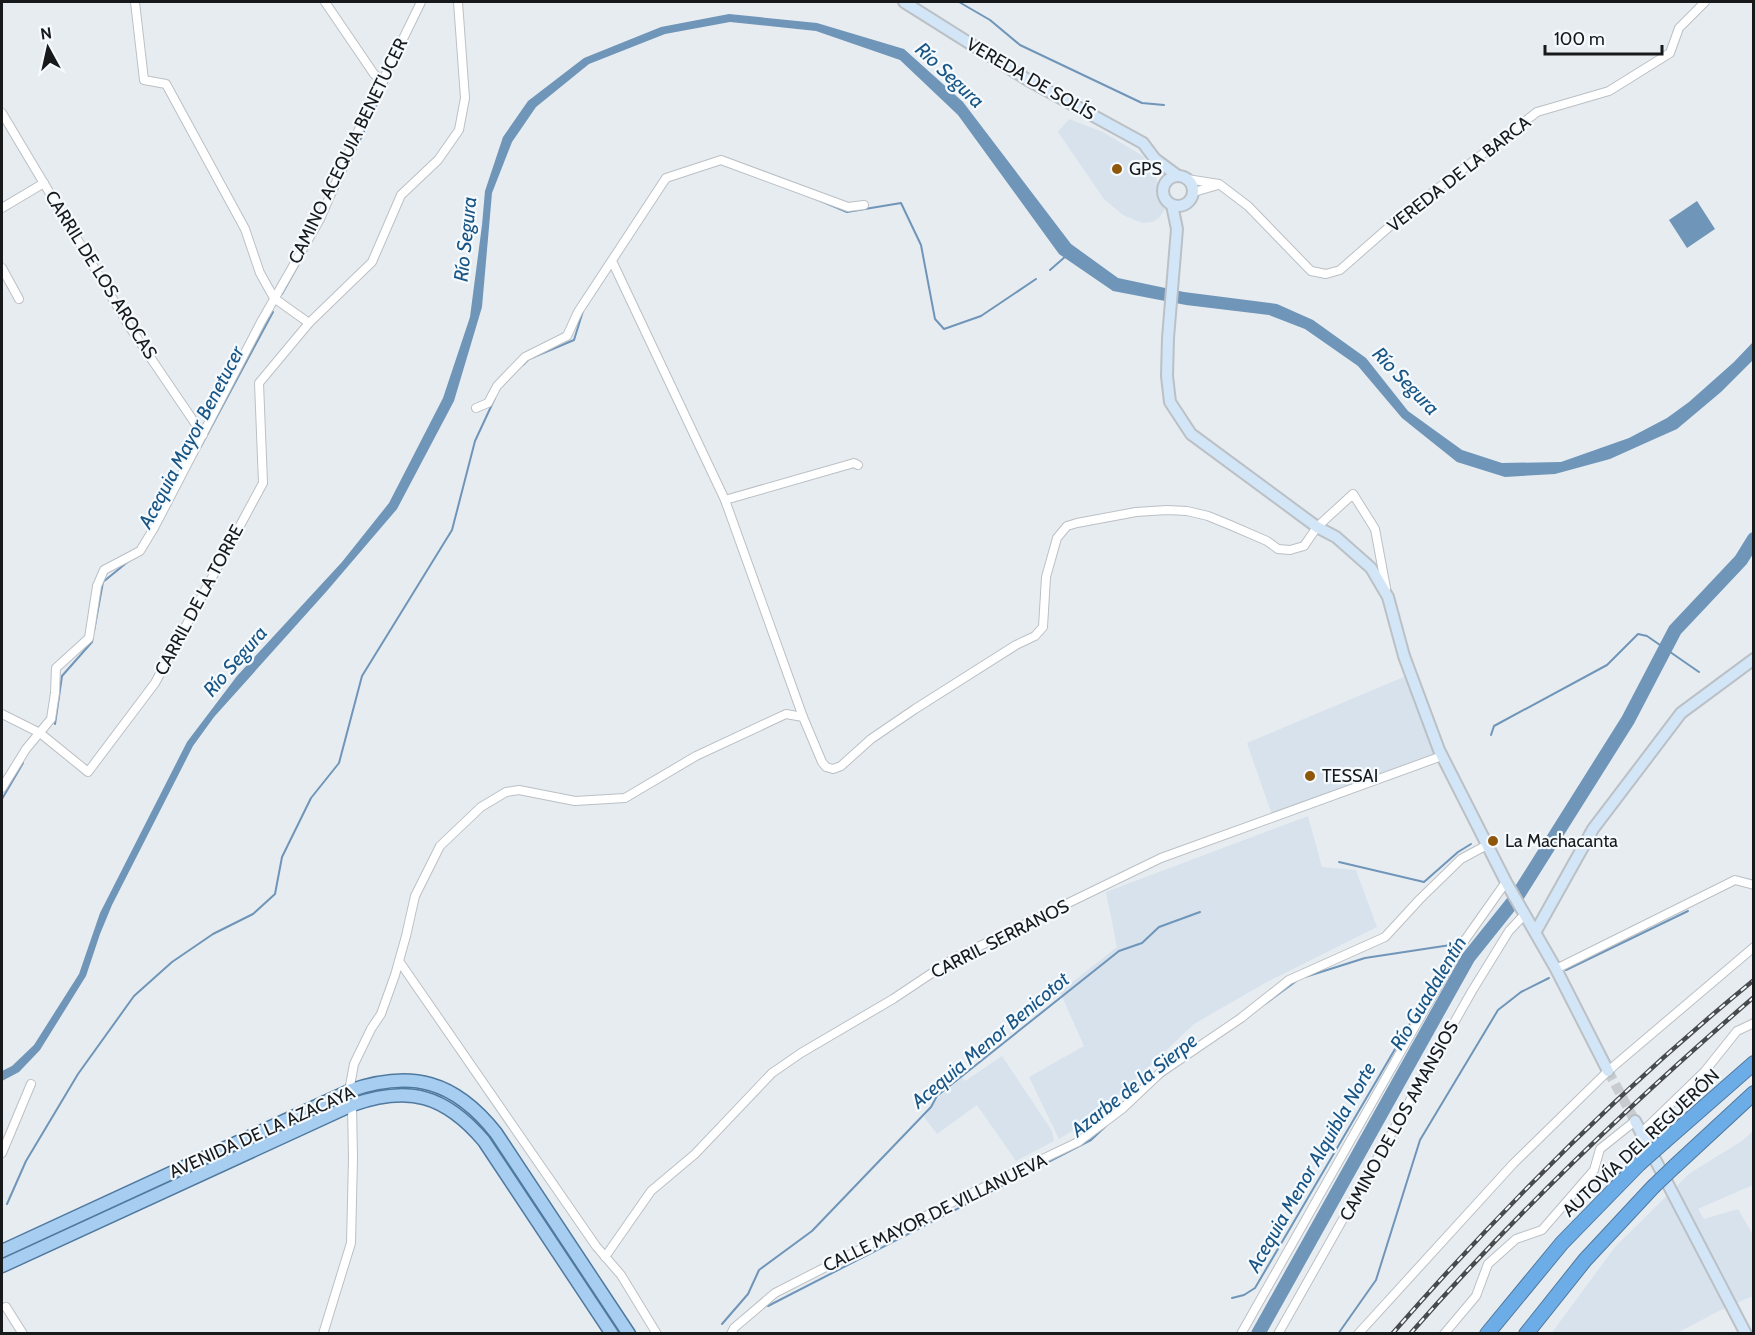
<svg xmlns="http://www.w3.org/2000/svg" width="1755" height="1335" viewBox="0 0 1755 1335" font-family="Cabin,sans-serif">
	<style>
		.built { fill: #d7e2ed }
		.water { fill: #6f95b8 }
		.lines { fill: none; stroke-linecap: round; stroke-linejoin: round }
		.stream { stroke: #6f95b8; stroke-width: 2 }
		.river { stroke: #6f95b8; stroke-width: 14 }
		.secondary-tunnel { stroke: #c8ccd1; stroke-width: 10; stroke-dasharray: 10 5; stroke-linecap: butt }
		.street-casing { stroke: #bbc0c5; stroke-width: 10 }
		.secondary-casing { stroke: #bbc0c5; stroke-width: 14 }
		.primary-casing { stroke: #4f799f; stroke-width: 15 }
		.highway-casing { stroke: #4f799f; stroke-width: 16 }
		.street { stroke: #fff; stroke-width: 8 }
		.secondary { stroke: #d3e6f8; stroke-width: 10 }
		.primary { stroke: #a7cef1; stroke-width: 12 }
		.highway { stroke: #6dade7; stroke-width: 14 }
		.rail-casing { stroke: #484b4d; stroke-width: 4.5 }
		.rail { stroke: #f5faff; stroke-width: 2; stroke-dasharray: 7; stroke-linecap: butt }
		.highway-bridge-casing { stroke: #4f799f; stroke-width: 16; stroke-linecap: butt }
		.highway-bridge { stroke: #6dade7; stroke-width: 14 }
		.poi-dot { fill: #8e570c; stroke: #f5faff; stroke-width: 2 }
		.labels { text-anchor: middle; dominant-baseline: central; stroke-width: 4.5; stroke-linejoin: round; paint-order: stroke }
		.street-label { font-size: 18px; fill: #17191a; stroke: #f5faff }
		.poi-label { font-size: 18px; fill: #17191a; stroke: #f5faff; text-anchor: start }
		.water-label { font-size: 20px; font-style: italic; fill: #195584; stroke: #f5faff }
	</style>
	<rect width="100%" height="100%" fill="#e7ecf1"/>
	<g class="built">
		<path d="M 1069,119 L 1103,132 L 1143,156 L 1156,176 L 1160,200 L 1165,209 L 1159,218 L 1152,222 L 1142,223 L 1123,215 L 1104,199 L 1058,132 Z"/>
		<path d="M 1411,674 L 1442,756 L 1273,818 L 1247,743 Z"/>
		<path d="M 1308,816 L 1322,867 L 1356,870 L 1377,927 L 1265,983 L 1194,1024 L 1119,1095 L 1082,1125 L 1059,1139 L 1029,1077 L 1084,1046 L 1060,992 L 1117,947 L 1106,892 Z"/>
		<path d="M 1002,1056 L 1052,1131 L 1054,1141 L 1016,1161 L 977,1105 L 937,1134 L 924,1117 L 938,1098 L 962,1078 L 965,1081 Z"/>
		<path d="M 1753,1131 L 1753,1185 L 1698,1209 L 1704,1219 L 1738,1209 L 1753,1235 L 1753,1296 L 1723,1309 L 1677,1333 L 1551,1334 L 1615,1247 L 1690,1173 L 1742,1141 Z"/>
	</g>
	<g class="water">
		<path d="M 729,14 L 817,23 L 904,49 L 963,102 L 1071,244 L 1118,278 L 1184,292 L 1277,304 L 1313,320 L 1366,358 L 1408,411 L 1462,450 L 1502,463 L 1561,462 L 1629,438 L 1667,418 L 1689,402 L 1734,362 L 1753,342 L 1753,360 L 1721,392 L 1677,429 L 1650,441 L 1610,459 L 1555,474 L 1505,477 L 1457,462 L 1402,418 L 1358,366 L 1305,329 L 1269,315 L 1186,305 L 1113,291 L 1059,254 L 958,115 L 900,60 L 816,31 L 730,22 L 665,34 L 589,64 L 536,107 L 512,142 L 492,193 L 482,307 L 454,401 L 397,509 L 326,592 L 214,717 L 193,746 L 112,905 L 100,934 L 86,976 L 40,1050 L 19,1072 L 2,1081 L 2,1071 L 12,1066 L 34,1045 L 79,974 L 100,913 L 187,742 L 237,676 L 342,562 L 389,503 L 443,398 L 470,317 L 482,225 L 485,191 L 503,137 L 528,101 L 584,58 L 661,27 Z"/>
		<path d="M 1697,201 L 1715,229 L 1687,248 L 1669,220 Z"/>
	</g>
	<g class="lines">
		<g class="stream">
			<path d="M 959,2 L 990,20 L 1020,45 L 1142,103 L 1164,105"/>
			<path d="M 334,196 L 406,41"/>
			<path d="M 816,199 L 847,212 L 901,203 L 921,245 L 935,319 L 944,329 L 981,316 L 1036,279"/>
			<path d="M 1050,270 L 1066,256"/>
			<path d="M 282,294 L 301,260"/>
			<path d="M 523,365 L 529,359 L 574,340 L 583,311"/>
			<path d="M 199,450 L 273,312"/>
			<path d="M 94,631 L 103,582 L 130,560"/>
			<path d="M 55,724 L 62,676 L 92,642 L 93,637"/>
			<path d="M 1491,735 L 1494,726 L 1607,665 L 1638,634 L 1647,636 L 1699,672"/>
			<path d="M 2,799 L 23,763"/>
			<path d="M 1339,862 L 1424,882 L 1458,852 L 1471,844"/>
			<path d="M 1566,970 L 1688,911"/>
			<path d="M 1305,977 L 1365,958 L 1457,944"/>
			<path d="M 1265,1004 L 1299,979"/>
			<path d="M 1157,1080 L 1184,1061"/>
			<path d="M 7,1204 L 26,1161 L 78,1074 L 134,996 L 172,962 L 213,934 L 253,914 L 275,894 L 282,857 L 311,798 L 339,763 L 362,676 L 452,530 L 475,441 L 495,398"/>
			<path d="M 2,1213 L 2,1212"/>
			<path d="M 1232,1298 L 1244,1295 L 1255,1288 L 1456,945"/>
			<path d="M 768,1306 L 1091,1140 L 1108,1124"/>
			<path d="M 722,1324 L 748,1294 L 759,1270 L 812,1231 L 931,1107 L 937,1096 L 1119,951 L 1142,943 L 1159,927 L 1200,912"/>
			<path d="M 1338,1334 L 1376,1280 L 1420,1140 L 1498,1010 L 1521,992 L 1549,978"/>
		</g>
		<path class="river" d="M 1258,1334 L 1468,958 L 1516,898 L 1628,720 L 1675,630 L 1741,560 L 1754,539"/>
		<path class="secondary-tunnel" d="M 1608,1071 L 1635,1121"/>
		<defs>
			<g id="street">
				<path d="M 135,2 L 144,80 L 166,84 L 245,229 L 260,273 L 274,298 L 309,323"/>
				<path d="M 325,2 L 374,74 L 383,82"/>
				<path d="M 2,113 L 129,326 L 203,435"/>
				<path d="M 1187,179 L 1219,184 L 1248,206 L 1311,271 L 1326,274 L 1340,270 L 1397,220 L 1537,112 L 1609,91 L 1670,53 L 1679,28 L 1705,2"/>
				<path d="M 1194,192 L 1218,185"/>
				<path d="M 2,208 L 44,183"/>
				<path d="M 612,261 L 725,500"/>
				<path d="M 2,268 L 19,299"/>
				<path d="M 476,408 L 488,403 L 497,386 L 525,357 L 567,336 L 578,312 L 666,178 L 721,160 L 848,207 L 864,205"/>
				<path d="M 2,714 L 40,733 L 88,772 L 155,683 L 263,483 L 259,383 L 309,323 L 372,262 L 401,195 L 438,160 L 459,130 L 465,98 L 458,2"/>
				<path d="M 803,717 L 725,500 L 854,463 L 858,465"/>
				<path d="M 2,788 L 26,749 L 51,719 L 55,693 L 56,668 L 89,638 L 97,586 L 104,570 L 140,551 L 154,528 L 261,322 L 320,219 L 360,127 L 421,2"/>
				<path d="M 399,961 L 596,1246 L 621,1275 L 657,1334"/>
				<path d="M 1556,969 L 1735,880 L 1754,885"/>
				<path d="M 349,1091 L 354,1064 L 371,1029 L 381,1014 L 395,975 L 406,936 L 415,896 L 440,846 L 481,807 L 506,792 L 519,790 L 575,801 L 625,798 L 696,756 L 786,714 L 803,717 L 822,762 L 826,767 L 833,769 L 841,766 L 871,739 L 915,709 L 1016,645 L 1035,636 L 1043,627 L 1046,577 L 1057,538 L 1067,526 L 1077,523 L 1136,512 L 1167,510 L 1187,511 L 1208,516 L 1230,525 L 1267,541 L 1278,549 L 1290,550 L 1304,546 L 1317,527 L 1353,494 L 1375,529 L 1386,588"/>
				<path d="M 1641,1133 L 1705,1071 L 1737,1031 L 1754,1023"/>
				<path d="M 2,1153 L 31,1084"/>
				<path d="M 605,1257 L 651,1191 L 695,1154 L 772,1073 L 801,1053 L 893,999 L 953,959 L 1161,858 L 1442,756"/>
				<path d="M 6,1307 L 23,1334"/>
				<path d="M 323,1334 L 351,1243 L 353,1158 L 352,1105"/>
				<path d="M 731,1334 L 734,1328 L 775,1293 L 953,1202 L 1078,1142 L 1122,1109 L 1160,1073 L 1241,1018 L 1289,980 L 1385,937 L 1420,899 L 1461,859 L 1487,845"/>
				<path d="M 1241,1334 L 1460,947 L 1506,882"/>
				<path d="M 1278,1334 L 1472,991 L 1509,931 L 1525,914"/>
				<path d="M 1358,1334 L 1513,1164 L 1608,1071 L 1754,947"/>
				<path d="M 1444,1334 L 1476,1296 L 1488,1264 L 1516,1239 L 1542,1230 L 1594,1170 L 1600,1149 L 1635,1121"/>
			</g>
			<g id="secondary">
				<path d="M 904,2 L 1028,80 L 1143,143 L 1155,159 L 1178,176"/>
				<circle cx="1178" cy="191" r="15"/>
				<path d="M 1172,205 L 1177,229 L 1168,338 L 1167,376 L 1170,402 L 1191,434 L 1317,527 L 1336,537 L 1371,568 L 1388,597 L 1404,656 L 1439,750 L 1506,882 L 1556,969 L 1608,1071"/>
				<path d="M 1536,931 L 1593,829 L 1681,713 L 1754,659"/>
				<path d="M 1635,1121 L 1746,1334"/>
			</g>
			<g id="primary">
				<path d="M 2,1251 L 349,1091 C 412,1069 455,1081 496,1133 L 629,1334"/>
				<path d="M 2,1266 L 352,1105 C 409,1085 445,1095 484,1141 L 612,1334"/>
			</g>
			<g id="highway">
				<path d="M 1665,1141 L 1754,1063"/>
				<path d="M 1675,1166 L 1754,1093"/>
				<path d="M 1487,1334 L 1562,1243 L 1639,1164"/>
				<path d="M 1526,1334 L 1585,1260 L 1653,1187"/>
			</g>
		</defs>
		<use href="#street" class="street-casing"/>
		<use href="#secondary" class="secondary-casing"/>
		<use href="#primary" class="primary-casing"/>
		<use href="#highway" class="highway-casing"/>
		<use href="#street" class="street"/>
		<use href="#secondary" class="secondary"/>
		<use href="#primary" class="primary"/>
		<use href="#highway" class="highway"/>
		<defs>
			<g id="rail">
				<path d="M 1392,1334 C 1503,1207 1623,1087 1754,980"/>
				<path d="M 1410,1334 C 1516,1213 1632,1102 1754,997"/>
			</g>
		</defs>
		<use href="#rail" class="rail-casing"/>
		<use href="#rail" class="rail"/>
		<defs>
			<g id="highway-bridge">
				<path d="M 1639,1164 L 1665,1141"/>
				<path d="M 1653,1187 L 1675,1166"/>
			</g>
		</defs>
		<use href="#highway-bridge" class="highway-bridge-casing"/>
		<use href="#highway-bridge" class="highway-bridge"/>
	</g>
	<g class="poi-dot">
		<circle cx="1117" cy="169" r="6"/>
		<circle cx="1310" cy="776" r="6"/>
		<circle cx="1493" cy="841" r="6"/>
	</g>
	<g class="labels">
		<g class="street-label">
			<text transform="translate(1031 79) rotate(30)">VEREDA DE SOLÍS</text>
			<text transform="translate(348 151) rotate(-64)">CAMINO ACEQUIA BENETUCER</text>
			<text transform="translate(1459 174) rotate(-38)">VEREDA DE LA BARCA</text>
			<text transform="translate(101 275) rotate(58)">CARRIL DE LOS AROCAS</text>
			<text transform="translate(199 600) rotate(-62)">CARRIL DE LA TORRE</text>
			<text transform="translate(1000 939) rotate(-27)">CARRIL SERRANOS</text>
			<text transform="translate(1399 1121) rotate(-61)">CAMINO DE LOS AMANSIOS</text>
			<text transform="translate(262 1132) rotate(-24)">AVENIDA DE LA AZACAYA</text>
			<text transform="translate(1641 1143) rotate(-43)">AUTOVÍA DEL REGUERÓN</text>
			<text transform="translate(935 1213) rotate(-26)">CALLE MAYOR DE VILLANUEVA</text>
		</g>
		<g class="poi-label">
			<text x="1129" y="169">GPS</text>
			<text x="1322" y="776">TESSAI</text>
			<text x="1505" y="841">La Machacanta</text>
		</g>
		<g class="water-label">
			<text transform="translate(950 75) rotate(43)">Río Segura</text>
			<text transform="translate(465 239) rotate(-84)">Río Segura</text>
			<text transform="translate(1406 381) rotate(46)">Río Segura</text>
			<text transform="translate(191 437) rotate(-62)">Acequia Mayor Benetucer</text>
			<text transform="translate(235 661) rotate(-49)">Río Segura</text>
			<text transform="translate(1428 993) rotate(-59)">Río Guadalentín</text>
			<text transform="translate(990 1040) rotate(-40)">Acequia Menor Benicotot</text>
			<text transform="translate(1134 1085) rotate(-38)">Azarbe de la Sierpe</text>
			<text transform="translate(1311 1167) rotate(-60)">Acequia Menor Alquibla Norte</text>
		</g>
	</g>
	<rect width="1755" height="1335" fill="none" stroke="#17191a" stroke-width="6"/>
	<g transform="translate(48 48) rotate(352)" stroke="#f5faff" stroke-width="4.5" paint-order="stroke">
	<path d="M0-4.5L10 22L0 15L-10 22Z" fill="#17191a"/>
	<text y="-9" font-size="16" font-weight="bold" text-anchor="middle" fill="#17191a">N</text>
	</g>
	<path d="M1545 45v9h117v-9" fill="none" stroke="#17191a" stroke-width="3"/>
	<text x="1554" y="45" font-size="18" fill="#17191a" stroke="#f5faff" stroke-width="4.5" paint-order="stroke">100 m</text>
</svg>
